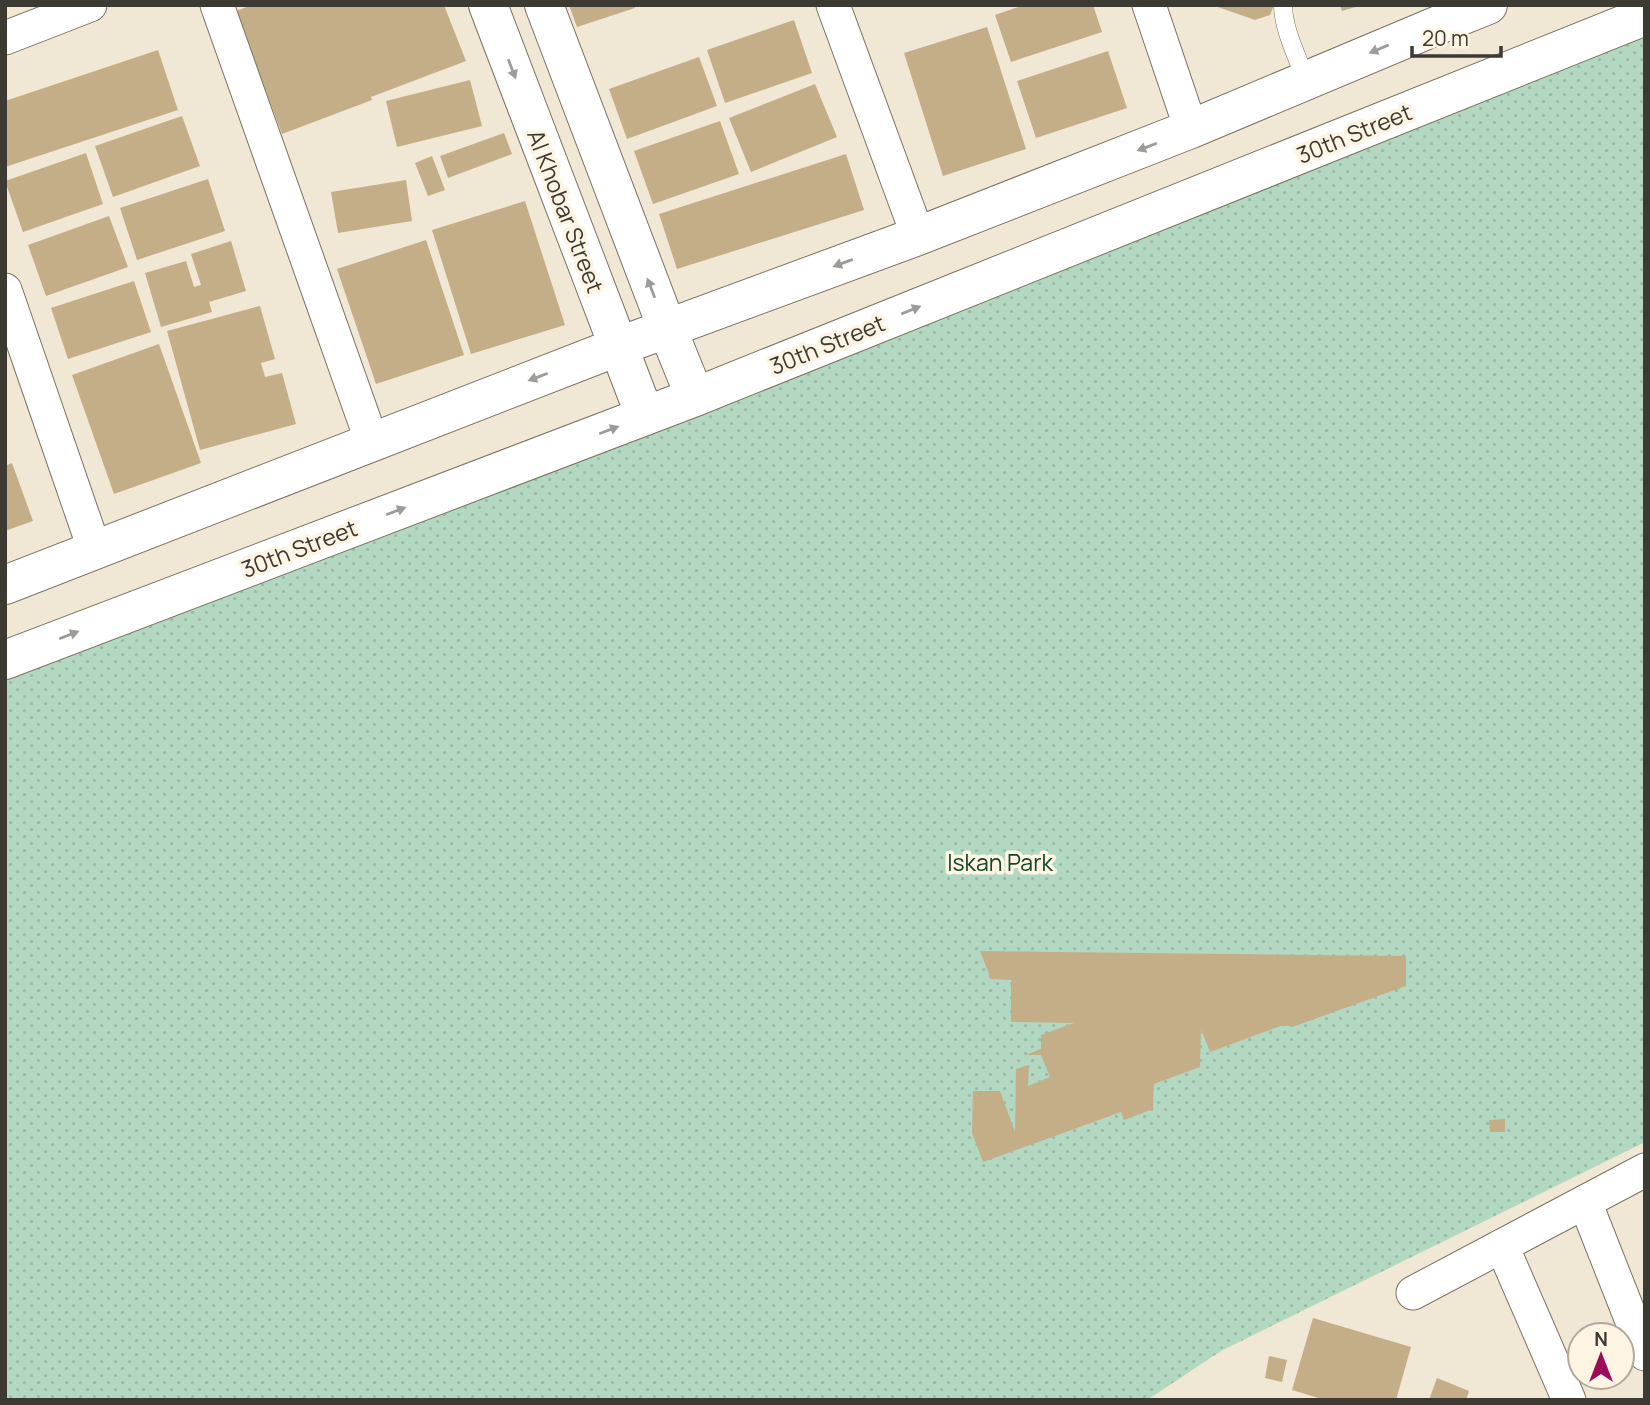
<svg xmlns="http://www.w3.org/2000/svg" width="1650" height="1405" viewBox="0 0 1650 1405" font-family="Manrope,sans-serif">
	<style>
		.green { fill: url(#green-dots) }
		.building { fill: #c4ae87 }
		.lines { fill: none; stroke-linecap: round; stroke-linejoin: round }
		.service-casing { stroke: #7b7263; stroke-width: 19 }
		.minor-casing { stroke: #7b7263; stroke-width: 35 }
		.tertiary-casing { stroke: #7b7263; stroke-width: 40 }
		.service { stroke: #fff; stroke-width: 18 }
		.minor { stroke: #fff; stroke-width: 33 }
		.tertiary { stroke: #fff; stroke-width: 38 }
		.oneway { fill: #9e9c99 }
		.labels { text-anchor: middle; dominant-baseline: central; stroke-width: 7; stroke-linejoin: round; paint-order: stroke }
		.street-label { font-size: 23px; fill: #3d3933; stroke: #fef4e3 }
		.park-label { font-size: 23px; fill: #12462d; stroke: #fef4e3 }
	</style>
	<defs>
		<pattern id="green-dots" width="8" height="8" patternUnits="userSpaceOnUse" patternTransform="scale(1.75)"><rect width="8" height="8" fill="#b2d8c1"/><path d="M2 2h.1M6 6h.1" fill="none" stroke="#9abaa6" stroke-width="1.8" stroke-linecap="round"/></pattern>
	</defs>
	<rect width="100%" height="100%" fill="#f1e7d5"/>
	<path class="green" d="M 1645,28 L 1645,1142 L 1221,1351 L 1147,1400 L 5,1400 L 5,681 Z"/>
	<g class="building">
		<path d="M 252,5 L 444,5 L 466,61 L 371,97 L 372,100 L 282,134 L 236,11 Z"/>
		<path d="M 569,5 L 634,5 L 635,8 L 577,27 Z"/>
		<path d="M 1024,5 L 1093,5 L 1102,32 L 1011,62 L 995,15 Z"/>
		<path d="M 1274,5 L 1270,15 L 1255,20 L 1215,6 Z"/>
		<path d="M 1340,5 L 1359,5 L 1359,6 L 1342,11 Z"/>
		<path d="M 794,20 L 812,73 L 725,103 L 707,50 Z"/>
		<path d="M 987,27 L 1026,149 L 943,176 L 904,53 Z"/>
		<path d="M 158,50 L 178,110 L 5,167 L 5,101 Z"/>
		<path d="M 1108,51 L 1127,108 L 1036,138 L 1017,81 Z"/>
		<path d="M 699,57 L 717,106 L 627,139 L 609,89 Z"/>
		<path d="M 470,80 L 482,126 L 397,147 L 386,101 Z"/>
		<path d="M 815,84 L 837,137 L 751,172 L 729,118 Z"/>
		<path d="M 182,116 L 200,166 L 113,197 L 95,146 Z"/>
		<path d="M 720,121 L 739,174 L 653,204 L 634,151 Z"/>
		<path d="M 504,133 L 512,154 L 448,178 L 440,156 Z"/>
		<path d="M 86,153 L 103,204 L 23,232 L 5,181 Z"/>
		<path d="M 846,154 L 864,210 L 677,269 L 659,214 Z"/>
		<path d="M 432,156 L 445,190 L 428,196 L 415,163 Z"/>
		<path d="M 208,179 L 225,231 L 137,260 L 120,208 Z"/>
		<path d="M 406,180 L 412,221 L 338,233 L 331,192 Z"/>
		<path d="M 525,201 L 565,325 L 471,354 L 432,230 Z"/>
		<path d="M 109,216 L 128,267 L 46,296 L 28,245 Z"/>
		<path d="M 426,240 L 464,355 L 376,384 L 337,269 Z"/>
		<path d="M 231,241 L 246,291 L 209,302 L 212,312 L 161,327 L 145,273 L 186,261 L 194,287 L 201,285 L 191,254 Z"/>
		<path d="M 134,281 L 151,332 L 68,359 L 51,308 Z"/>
		<path d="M 260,306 L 275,359 L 261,363 L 265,377 L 282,373 L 296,424 L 200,450 L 167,331 Z"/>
		<path d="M 159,344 L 201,463 L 114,494 L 72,375 Z"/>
		<path d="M 12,463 L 33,521 L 5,531 L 5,466 Z"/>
		<path d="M 980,951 L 1406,956 L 1406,986 L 1295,1026 L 1280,1026 L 1210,1052 L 1201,1029 L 1200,1067 L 1154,1084 L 1153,1109 L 1124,1120 L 1121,1112 L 983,1162 L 972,1133 L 973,1091 L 1000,1091 L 1015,1132 L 1016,1069 L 1029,1065 L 1028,1086 L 1050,1077 L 1041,1055 L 1026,1055 L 1041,1049 L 1041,1035 L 1074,1023 L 1011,1022 L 1011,980 L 991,979 Z"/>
		<path d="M 1505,1119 L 1505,1132 L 1490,1132 L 1489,1120 Z"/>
		<path d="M 1313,1318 L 1411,1347 L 1396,1400 L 1325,1400 L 1292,1390 Z"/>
		<path d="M 1269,1356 L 1287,1360 L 1282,1382 L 1265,1378 Z"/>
		<path d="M 1437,1378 L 1469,1391 L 1466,1400 L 1429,1400 Z"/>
	</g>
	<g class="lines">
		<defs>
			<path id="service" d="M 1283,5 C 1283,29 1298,58 1306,81"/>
			<g id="minor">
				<path d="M 217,5 L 372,442"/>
				<path d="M 833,5 L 918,236"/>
				<path d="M 1149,5 L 1191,129"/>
				<path d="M 5,38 L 90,5"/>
				<path d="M 5,290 L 95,551"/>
				<path d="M 1585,1202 L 1645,1354"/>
				<path d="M 1502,1246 L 1569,1400"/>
				<path d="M 1413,1293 L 1645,1170"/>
			</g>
			<g id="tertiary">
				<path d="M 488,5 L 645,416"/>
				<path d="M 544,5 L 667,328 L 695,397"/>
				<path d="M 5,585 L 617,347 L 918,236 L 1191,129 L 1448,21 L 1488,5"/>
				<path d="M 5,660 L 695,397 L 1645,16"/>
			</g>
		</defs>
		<use href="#service" class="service-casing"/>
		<use href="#minor" class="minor-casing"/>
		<use href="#tertiary" class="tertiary-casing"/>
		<use href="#service" class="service"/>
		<use href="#minor" class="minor"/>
		<use href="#tertiary" class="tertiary"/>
	</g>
	<defs><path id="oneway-solid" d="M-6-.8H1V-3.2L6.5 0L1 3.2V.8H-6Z" transform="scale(1.75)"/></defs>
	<g class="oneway">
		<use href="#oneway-solid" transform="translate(1379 49) rotate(157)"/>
		<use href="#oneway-solid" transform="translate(512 69) rotate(69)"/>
		<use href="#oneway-solid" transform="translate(1147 147) rotate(159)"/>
		<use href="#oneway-solid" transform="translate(843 263) rotate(160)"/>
		<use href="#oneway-solid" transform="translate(651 288) rotate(-111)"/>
		<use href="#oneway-solid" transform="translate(911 310) rotate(-22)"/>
		<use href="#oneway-solid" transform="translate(538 377) rotate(159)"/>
		<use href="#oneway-solid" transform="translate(609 430) rotate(-21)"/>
		<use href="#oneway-solid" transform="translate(396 511) rotate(-21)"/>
		<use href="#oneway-solid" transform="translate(69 635) rotate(-21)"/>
	</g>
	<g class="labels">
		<g class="street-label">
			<text transform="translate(1354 133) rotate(-22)">30th Street</text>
			<text transform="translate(566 211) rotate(69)">Al Khobar Street</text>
			<text transform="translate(827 344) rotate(-22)">30th Street</text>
			<text transform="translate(299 548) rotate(-21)">30th Street</text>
		</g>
		<g class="park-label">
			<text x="1000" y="862">Iskan Park</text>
		</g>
	</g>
	<rect width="1650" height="1405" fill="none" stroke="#3d3933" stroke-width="14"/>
	<g transform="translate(1601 1356)"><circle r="33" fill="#fef4e3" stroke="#b1a99d" stroke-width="2"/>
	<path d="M0-5L12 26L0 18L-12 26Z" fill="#9d0a57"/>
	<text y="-10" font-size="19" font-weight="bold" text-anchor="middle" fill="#3d3933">N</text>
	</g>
	<path d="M1412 46v10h89v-10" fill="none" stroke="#3d3933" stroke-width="3.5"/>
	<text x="1422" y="46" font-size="21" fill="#3d3933" stroke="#fef4e3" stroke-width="5" paint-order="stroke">20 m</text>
</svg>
